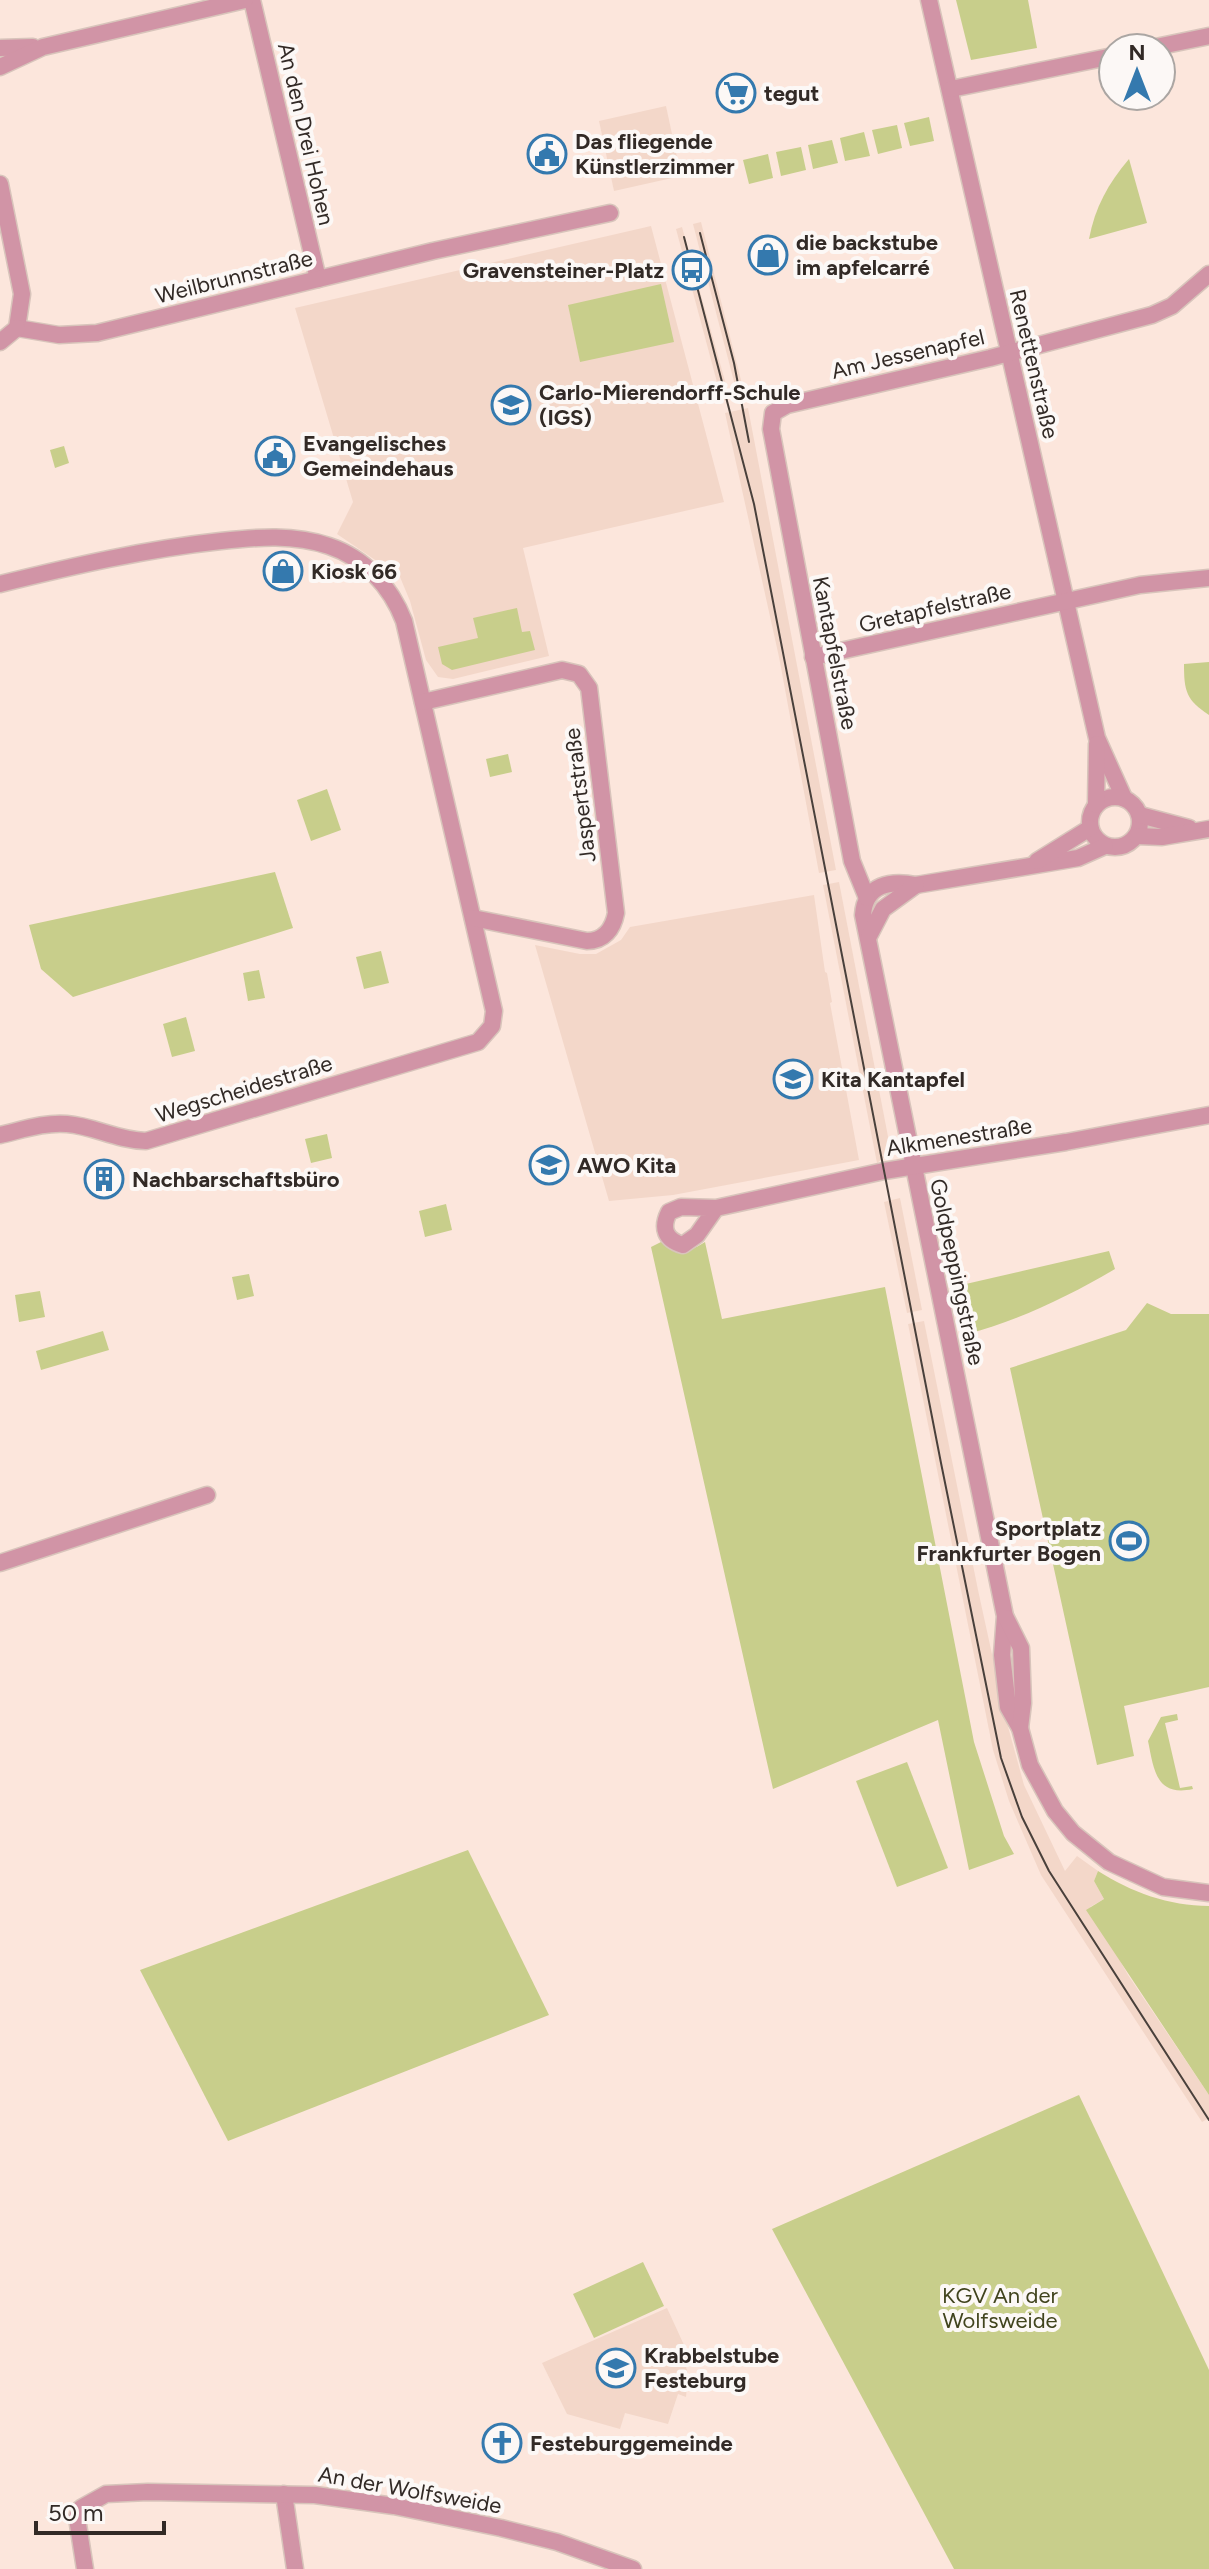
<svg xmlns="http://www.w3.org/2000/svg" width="1209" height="2569" viewBox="0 0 1209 2569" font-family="Figtree,sans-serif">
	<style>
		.built { fill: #f3d7c9 }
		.green { fill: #c8ce8b }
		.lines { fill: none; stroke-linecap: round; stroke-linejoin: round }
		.minor-casing { stroke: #d8c4bb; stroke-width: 19 }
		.minor { stroke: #d194a6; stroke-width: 16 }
		.tram { stroke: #49403b; stroke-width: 2 }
		.labels { text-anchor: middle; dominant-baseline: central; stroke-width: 8; stroke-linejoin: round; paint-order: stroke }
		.poi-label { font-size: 22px; font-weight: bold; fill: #322a26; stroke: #fcf8f6; text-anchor: start }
		.street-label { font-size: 22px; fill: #322a26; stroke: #fcf8f6 }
		.park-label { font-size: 22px; fill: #41441e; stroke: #fcf8f6 }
	</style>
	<rect width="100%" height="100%" fill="#fce6dc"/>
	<g class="built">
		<path d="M 666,106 L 681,176 L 614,191 L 599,121 Z"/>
		<path d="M 701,222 L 745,396 L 738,397 L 693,224 Z"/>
		<path d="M 651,226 L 724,502 L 523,548 L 549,656 L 453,679 L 438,677 L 426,660 L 410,601 L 400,577 L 337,534 L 353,502 L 295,308 Z"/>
		<path d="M 682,227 L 730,399 L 722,401 L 676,229 Z"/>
		<path d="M 748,408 L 836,870 L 819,873 L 779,657 L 725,413 Z"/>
		<path d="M 839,882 L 891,1152 L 877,1163 L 823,885 Z"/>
		<path d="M 814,895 L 825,972 L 827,973 L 832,1002 L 830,1003 L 859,1160 L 673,1195 L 609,1201 L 535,945 L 580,954 L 596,954 L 621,940 L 630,927 Z"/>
		<path d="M 900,1198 L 922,1310 L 907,1313 L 884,1202 Z"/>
		<path d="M 924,1321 L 978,1590 L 1007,1723 L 1024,1785 L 1065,1871 L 1077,1856 L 1098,1871 L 1094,1881 L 1104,1899 L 1090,1907 L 1128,1975 L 1209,2095 L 1209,2118 L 1202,2122 L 1041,1875 L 1009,1801 L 993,1750 L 908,1324 Z"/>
		<path d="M 667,2308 L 684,2345 L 675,2349 L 680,2361 L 684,2360 L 688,2374 L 686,2397 L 678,2394 L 668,2424 L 625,2413 L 620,2429 L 567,2414 L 542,2363 Z"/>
	</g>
	<g class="green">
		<path d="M 956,0 L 1028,0 L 1037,48 L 971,60 Z"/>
		<path d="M 929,117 L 934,141 L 910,146 L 904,123 Z"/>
		<path d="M 897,125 L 902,148 L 878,154 L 872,130 Z"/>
		<path d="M 864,132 L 870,156 L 845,161 L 840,138 Z"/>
		<path d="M 832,140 L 838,163 L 813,169 L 808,145 Z"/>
		<path d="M 801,147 L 806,170 L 781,176 L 776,152 Z"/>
		<path d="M 768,154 L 773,178 L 749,184 L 743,160 Z"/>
		<path d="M 1129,159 L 1147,223 L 1089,239 C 1095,207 1108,184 1129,159 Z"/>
		<path d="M 661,284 L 674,342 L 580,362 L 568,305 Z"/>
		<path d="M 64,446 L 69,463 L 55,468 L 50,450 Z"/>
		<path d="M 517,608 L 522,632 L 530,631 L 535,650 L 452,670 L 442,664 L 438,647 L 478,638 L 473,618 Z"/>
		<path d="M 1209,662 L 1209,715 C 1186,700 1184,691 1184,664 Z"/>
		<path d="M 508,754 L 512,772 L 490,777 L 486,759 Z"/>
		<path d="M 327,789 L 341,830 L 311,841 L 297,800 Z"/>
		<path d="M 275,872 L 293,928 L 73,997 L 41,969 L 29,925 Z"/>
		<path d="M 381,951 L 389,983 L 364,989 L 356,957 Z"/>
		<path d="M 259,970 L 265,998 L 248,1001 L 243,973 Z"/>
		<path d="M 186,1017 L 195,1051 L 172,1057 L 163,1024 Z"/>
		<path d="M 327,1134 L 332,1158 L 311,1163 L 305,1139 Z"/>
		<path d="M 446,1204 L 452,1230 L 425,1237 L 419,1211 Z"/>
		<path d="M 661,1242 C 680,1256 685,1254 705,1242 L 722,1319 L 885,1287 L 974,1742 L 1004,1836 L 1014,1854 L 969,1870 L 938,1720 L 773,1789 L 651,1247 Z"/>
		<path d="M 1109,1251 L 1115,1269 C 1069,1296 1018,1321 967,1334 L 957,1286 Z"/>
		<path d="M 249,1274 L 254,1296 L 237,1300 L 232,1277 Z"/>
		<path d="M 40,1291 L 45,1317 L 19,1322 L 15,1295 Z"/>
		<path d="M 1147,1303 L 1171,1314 L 1209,1314 L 1209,1687 L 1124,1706 L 1134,1756 L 1097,1765 L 1010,1368 L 1126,1330 Z"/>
		<path d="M 103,1331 L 109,1350 L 41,1370 L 36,1351 Z"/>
		<path d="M 1177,1714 L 1178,1720 L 1165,1723 L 1180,1788 L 1192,1786 L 1193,1789 C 1156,1797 1154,1770 1148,1741 L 1161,1717 Z"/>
		<path d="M 907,1762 L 948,1868 L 897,1887 L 856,1781 Z"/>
		<path d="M 468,1850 L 549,2015 L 228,2141 L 140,1970 Z"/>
		<path d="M 1098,1871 C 1131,1892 1169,1906 1209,1906 L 1209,2095 L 1086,1910 L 1104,1899 L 1094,1881 Z"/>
		<path d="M 1079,2095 L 1209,2370 L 1209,2569 L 954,2569 L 772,2229 Z"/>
		<path d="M 643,2262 L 664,2306 L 594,2338 L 573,2294 Z"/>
	</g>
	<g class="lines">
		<defs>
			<g id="minor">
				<path d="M 252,0 L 318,279"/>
				<path d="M 929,0 L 1097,738 L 1124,798"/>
				<path d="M 0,48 L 33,47"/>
				<path d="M 1151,48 L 1209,36"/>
				<path d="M 0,67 L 43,47 L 245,0"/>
				<path d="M 951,89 L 1113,56"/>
				<path d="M 0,184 L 22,294 L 17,328"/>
				<path d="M 17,328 L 59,335 L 97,333 L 433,251 L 610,213"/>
				<path d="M 0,342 L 17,328"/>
				<path d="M 0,584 C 73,566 146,549 221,541 C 258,537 294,534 329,546 C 365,558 391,587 404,621 L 494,1011 L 492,1026 L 478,1042 L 146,1141 C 116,1140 94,1126 67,1124 C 45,1122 22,1130 0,1135"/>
				<path d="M 813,657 L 1140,585 L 1209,578"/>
				<path d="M 423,702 L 562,670 L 579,674 L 589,688 L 616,913 C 613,929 604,941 587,941 L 473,918"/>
				<circle cx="1115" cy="822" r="25"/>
				<path d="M 1096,805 L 1097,744"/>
				<path d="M 1140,815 L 1189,828"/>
				<path d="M 1137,836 L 1162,837 L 1209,829"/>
				<path d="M 1105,846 L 1078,858 L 916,885 C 891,880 865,884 863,915 L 1005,1616 L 1002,1655 L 1008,1707 L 1020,1728 L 1030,1765 L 1055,1811 L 1073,1833 L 1109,1862 L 1163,1887 L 1209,1893"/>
				<path d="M 1037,861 L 1090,828"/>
				<path d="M 867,898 L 852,861 L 771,429 L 773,413 L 787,405 L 990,358 L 1152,315 L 1172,306 L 1209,274"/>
				<path d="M 869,936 L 883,909 L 916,885"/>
				<path d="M 716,1208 L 697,1235 L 683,1245 C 665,1240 661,1228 669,1212 L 681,1207 L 716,1208 L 884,1171 L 1066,1142 L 1209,1115"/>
				<path d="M 0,1563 L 207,1495"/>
				<path d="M 1006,1618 L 1021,1648 L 1023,1703 L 1020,1728"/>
				<path d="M 284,2494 L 295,2569"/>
				<path d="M 85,2569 L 77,2518 L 81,2508 L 106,2494 L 148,2492 L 315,2495 L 394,2506 L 501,2528 L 557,2542 L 633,2569"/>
			</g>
		</defs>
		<use href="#minor" class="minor-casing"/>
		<use href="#minor" class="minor"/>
		<g class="tram">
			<path d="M 700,233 L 734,363 L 749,442"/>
			<path d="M 684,237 L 754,504 L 941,1463 L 1001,1758 L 1022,1817 L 1049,1871 L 1209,2120"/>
		</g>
	</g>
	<defs>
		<symbol id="supermarket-ring" viewBox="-11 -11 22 22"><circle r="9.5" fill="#fcf8f6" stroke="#3479ae" stroke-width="1.5"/><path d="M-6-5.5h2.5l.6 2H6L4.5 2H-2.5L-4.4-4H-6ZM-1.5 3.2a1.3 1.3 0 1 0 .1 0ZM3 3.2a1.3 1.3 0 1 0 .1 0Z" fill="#3479ae"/></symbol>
		<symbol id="civic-ring" viewBox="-11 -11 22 22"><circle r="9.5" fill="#fcf8f6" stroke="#3479ae" stroke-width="1.5"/><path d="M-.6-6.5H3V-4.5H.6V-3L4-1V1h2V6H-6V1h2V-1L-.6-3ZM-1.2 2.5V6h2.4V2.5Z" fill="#3479ae"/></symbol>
		<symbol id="shop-ring" viewBox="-11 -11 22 22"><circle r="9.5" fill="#fcf8f6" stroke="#3479ae" stroke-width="1.5"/><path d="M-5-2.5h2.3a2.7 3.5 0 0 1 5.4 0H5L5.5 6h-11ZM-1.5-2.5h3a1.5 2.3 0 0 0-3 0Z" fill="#3479ae"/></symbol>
		<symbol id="bus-ring" viewBox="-11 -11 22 22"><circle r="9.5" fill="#fcf8f6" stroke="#3479ae" stroke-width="1.5"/><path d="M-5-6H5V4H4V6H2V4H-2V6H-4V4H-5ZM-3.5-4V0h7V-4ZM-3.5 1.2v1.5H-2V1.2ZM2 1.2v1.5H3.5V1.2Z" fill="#3479ae"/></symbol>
		<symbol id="school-ring" viewBox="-11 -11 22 22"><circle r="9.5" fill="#fcf8f6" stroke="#3479ae" stroke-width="1.5"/><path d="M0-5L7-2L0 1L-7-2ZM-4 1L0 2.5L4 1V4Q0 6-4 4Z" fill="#3479ae"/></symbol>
		<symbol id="building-ring" viewBox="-11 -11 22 22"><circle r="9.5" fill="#fcf8f6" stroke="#3479ae" stroke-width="1.5"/><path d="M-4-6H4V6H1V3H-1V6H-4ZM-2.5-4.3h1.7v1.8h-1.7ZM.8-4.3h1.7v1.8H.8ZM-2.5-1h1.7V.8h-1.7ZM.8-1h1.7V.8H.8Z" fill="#3479ae"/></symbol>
		<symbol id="stadium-ring" viewBox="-11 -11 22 22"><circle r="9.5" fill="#fcf8f6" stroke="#3479ae" stroke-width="1.5"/><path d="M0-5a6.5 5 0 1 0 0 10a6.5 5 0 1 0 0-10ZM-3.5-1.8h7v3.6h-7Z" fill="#3479ae"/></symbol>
		<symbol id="church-ring" viewBox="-11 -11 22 22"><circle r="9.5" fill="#fcf8f6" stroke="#3479ae" stroke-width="1.5"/><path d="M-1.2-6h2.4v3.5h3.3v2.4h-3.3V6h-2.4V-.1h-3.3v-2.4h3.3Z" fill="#3479ae"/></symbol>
	</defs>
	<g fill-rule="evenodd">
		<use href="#supermarket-ring" x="714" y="71" width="44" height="44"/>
		<use href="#civic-ring" x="525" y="132" width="44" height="44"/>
		<use href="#shop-ring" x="746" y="233" width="44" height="44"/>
		<use href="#bus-ring" x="670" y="248" width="44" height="44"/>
		<use href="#school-ring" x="489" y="383" width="44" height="44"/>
		<use href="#civic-ring" x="253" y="434" width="44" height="44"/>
		<use href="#shop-ring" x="261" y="549" width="44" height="44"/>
		<use href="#school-ring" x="771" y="1057" width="44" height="44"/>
		<use href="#school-ring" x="527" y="1143" width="44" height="44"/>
		<use href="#building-ring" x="82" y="1157" width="44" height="44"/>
		<use href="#stadium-ring" x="1107" y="1519" width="44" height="44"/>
		<use href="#school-ring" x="594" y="2346" width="44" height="44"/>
		<use href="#church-ring" x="480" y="2421" width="44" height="44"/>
	</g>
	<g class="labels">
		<g class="poi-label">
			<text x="764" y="93">tegut</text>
			<text x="575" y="141">Das fliegende<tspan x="575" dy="25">Künstlerzimmer</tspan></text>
			<text x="796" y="242">die backstube<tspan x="796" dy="25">im apfelcarré</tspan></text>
			<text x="664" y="270" text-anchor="end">Gravensteiner-Platz</text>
			<text x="539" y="392">Carlo-Mierendorff-Schule<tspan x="539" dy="25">(IGS)</tspan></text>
			<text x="303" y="443">Evangelisches<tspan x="303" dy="25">Gemeindehaus</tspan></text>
			<text x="311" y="571">Kiosk 66</text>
			<text x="821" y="1079">Kita Kantapfel</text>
			<text x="577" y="1165">AWO Kita</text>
			<text x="132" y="1179">Nachbarschaftsbüro</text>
			<text x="1101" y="1528" text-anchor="end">Sportplatz<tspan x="1101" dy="25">Frankfurter Bogen</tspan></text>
			<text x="644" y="2355">Krabbelstube<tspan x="644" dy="25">Festeburg</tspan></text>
			<text x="530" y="2443">Festeburggemeinde</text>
		</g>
		<g class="street-label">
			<text transform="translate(306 134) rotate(77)">An den Drei Hohen</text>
			<text transform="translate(234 277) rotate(-14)">Weilbrunnstraße</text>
			<text transform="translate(908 354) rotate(-13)">Am Jessenapfel</text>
			<text transform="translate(1034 364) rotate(77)">Renettenstraße</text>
			<text transform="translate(935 608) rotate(-13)">Gretapfelstraße</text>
			<text transform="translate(835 653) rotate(79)">Kantapfelstraße</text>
			<text transform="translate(580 795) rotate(-97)">Jaspertstraße</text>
			<text transform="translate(244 1089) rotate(-17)">Wegscheidestraße</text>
			<text transform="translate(959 1137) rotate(-9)">Alkmenestraße</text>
			<text transform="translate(957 1272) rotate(78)">Goldpeppingstraße</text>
			<text transform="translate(410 2490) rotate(10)">An der Wolfsweide</text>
		</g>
		<g class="park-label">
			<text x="1000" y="2295">KGV An der<tspan x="1000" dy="25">Wolfsweide</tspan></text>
		</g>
	</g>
	<g transform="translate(1137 72)"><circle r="38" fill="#fcf8f6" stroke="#aba6a3" stroke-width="2"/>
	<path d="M0-6L14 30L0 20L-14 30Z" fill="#3479ae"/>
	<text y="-12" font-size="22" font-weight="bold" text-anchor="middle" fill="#322a26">N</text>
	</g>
	<path d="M36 2521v12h128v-12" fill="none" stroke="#322a26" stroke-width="4"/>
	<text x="48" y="2521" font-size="24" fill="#322a26" stroke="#fcf8f6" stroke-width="6" paint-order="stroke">50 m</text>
</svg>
